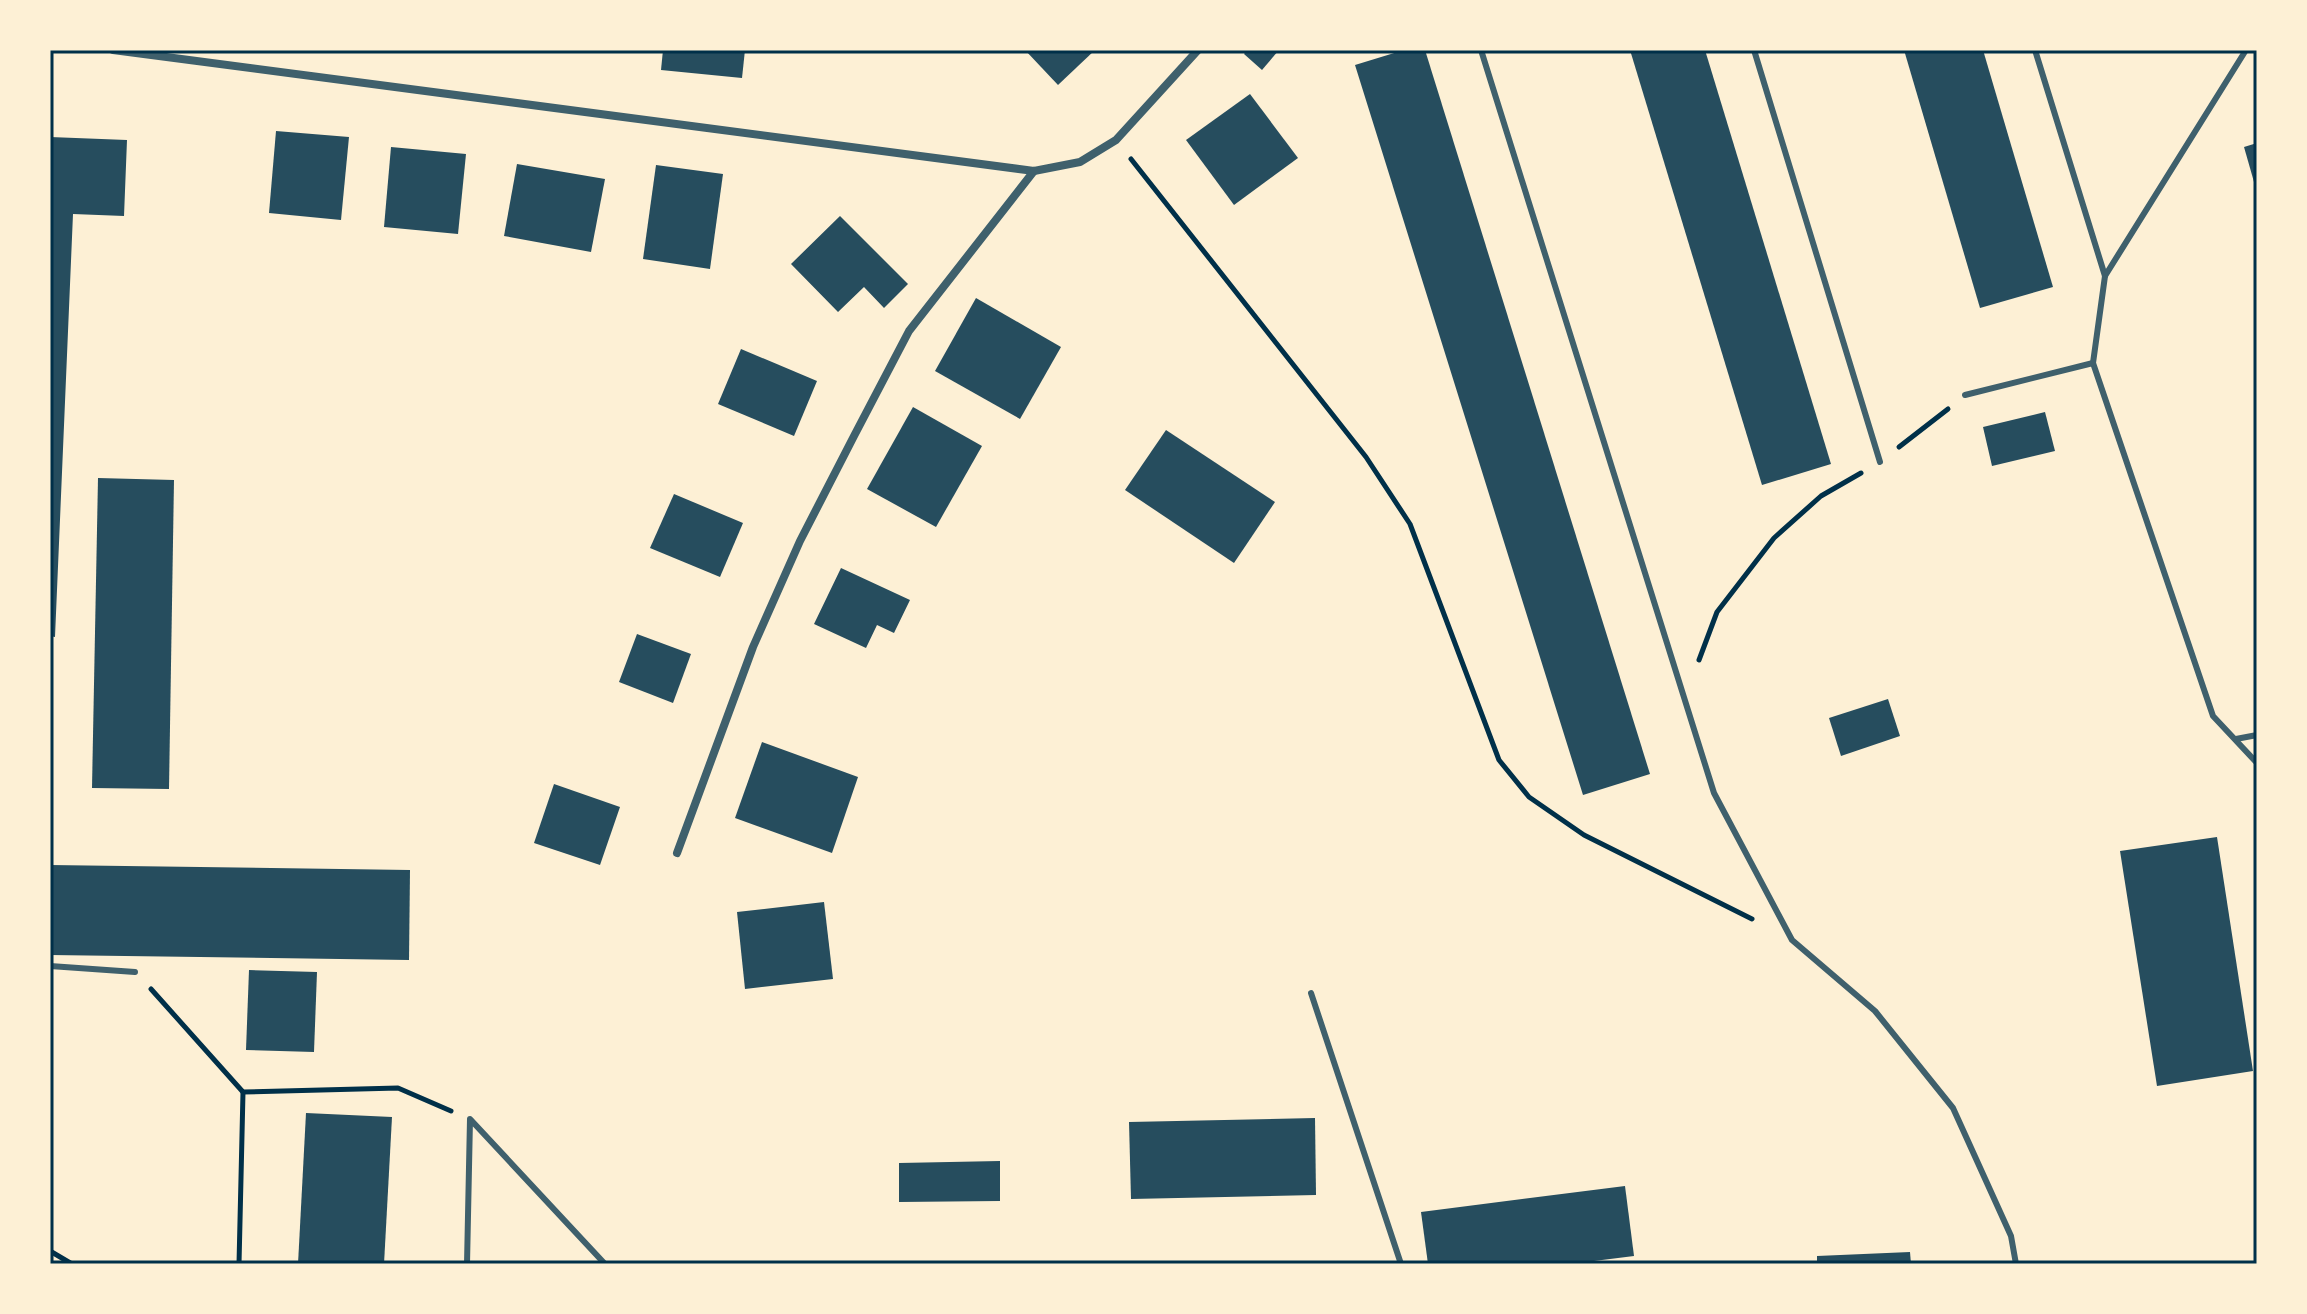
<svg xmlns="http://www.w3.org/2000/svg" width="2307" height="1314" viewBox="0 0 2307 1314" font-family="Helvetica,sans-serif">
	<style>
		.building { fill: #264d5e }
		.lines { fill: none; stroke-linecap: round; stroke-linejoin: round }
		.path { stroke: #003049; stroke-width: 5 }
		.service { stroke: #3f606c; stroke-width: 6 }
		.minor { stroke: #3f606c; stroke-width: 8 }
		.neatline { fill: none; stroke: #003049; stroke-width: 3 }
	</style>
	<rect width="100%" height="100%" fill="#fdf0d5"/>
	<g class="building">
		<path d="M 663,50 L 745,50 L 742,78 L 661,70 Z"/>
		<path d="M 1025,50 L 1095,50 L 1058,85 Z"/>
		<path d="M 1247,50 L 1279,50 L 1262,70 L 1244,54 Z"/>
		<path d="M 1404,50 L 1425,50 L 1650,774 L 1583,795 L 1355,65 Z"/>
		<path d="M 1630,50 L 1705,50 L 1831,464 L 1762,485 Z"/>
		<path d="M 1904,50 L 1983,50 L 2053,287 L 1980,308 Z"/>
		<path d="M 1250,94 L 1298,158 L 1234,205 L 1186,140 Z"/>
		<path d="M 276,131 L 349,137 L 341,220 L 269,213 Z"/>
		<path d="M 50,137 L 127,140 L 124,216 L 73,214 L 55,637 L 50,636 Z"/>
		<path d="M 2257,143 L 2257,189 L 2256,189 L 2244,147 Z"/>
		<path d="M 391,147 L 466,154 L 458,234 L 384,227 Z"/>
		<path d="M 517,164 L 605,179 L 591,252 L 504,236 Z"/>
		<path d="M 656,165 L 723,174 L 710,269 L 643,259 Z"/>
		<path d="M 840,216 L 908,284 L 884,308 L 864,287 L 838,312 L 791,264 Z"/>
		<path d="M 976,298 L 1061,347 L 1020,419 L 935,371 Z"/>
		<path d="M 741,349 L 817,381 L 794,436 L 718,404 Z"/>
		<path d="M 913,407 L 982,446 L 936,527 L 867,489 Z"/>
		<path d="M 2045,412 L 2055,451 L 1992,466 L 1983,427 Z"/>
		<path d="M 1166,430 L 1275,502 L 1234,563 L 1125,490 Z"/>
		<path d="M 98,478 L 174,480 L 169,789 L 92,788 Z"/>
		<path d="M 674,494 L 743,523 L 720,577 L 650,548 Z"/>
		<path d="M 841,568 L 910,600 L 894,633 L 877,625 L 866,648 L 814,624 Z"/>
		<path d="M 637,634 L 691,654 L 673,703 L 619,682 Z"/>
		<path d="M 1888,699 L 1900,736 L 1841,756 L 1829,718 Z"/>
		<path d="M 762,742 L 858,777 L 832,853 L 735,818 Z"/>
		<path d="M 554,784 L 620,807 L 600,865 L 534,843 Z"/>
		<path d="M 2217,837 L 2253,1071 L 2157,1086 L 2120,851 Z"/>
		<path d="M 50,865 L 410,870 L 409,960 L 50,955 Z"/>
		<path d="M 824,902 L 833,979 L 745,989 L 737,912 Z"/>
		<path d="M 249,970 L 317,972 L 314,1052 L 246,1050 Z"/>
		<path d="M 306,1113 L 392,1117 L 384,1264 L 298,1264 Z"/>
		<path d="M 1315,1118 L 1316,1195 L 1131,1199 L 1129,1122 Z"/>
		<path d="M 1000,1161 L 1000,1201 L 899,1202 L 899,1163 Z"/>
		<path d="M 1625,1186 L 1634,1256 L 1570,1264 L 1428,1264 L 1421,1212 Z"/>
		<path d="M 1910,1252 L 1911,1264 L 1817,1264 L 1817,1256 Z"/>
	</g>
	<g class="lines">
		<g class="path">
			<path d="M 1131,159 L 1366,457 L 1410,524 L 1499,760 L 1529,797 L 1584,835 L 1752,919"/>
			<path d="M 1899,447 L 1948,409"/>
			<path d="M 1699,660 L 1717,612 L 1774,538 L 1821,496 L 1861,473"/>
			<path d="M 151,989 L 243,1092 L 398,1088 L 451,1111"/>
			<path d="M 50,1251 L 72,1264"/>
			<path d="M 239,1264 L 243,1092"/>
		</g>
		<g class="service">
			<path d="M 1481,50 L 1714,793 L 1792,940 L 1875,1011 L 1953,1108 L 2011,1236 L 2016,1264"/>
			<path d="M 1754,50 L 1880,462"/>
			<path d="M 2035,50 L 2105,276"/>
			<path d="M 2246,50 L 2105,276 L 2093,363 L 2213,716 L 2257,763"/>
			<path d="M 1965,395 L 2093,363"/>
			<path d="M 2236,739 L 2257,735"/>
			<path d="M 50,966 L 135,972"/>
			<path d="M 1311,993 L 1401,1264"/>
			<path d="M 467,1264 L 470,1119 L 605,1264"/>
		</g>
		<g class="minor">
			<path d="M 113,50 L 1034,171 L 1080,162 L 1116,140 L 1198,50"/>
			<path d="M 677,853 L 753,647 L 800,541 L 854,436 L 909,331 L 1034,171"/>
		</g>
	</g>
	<rect width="2307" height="1314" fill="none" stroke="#fdf0d5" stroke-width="104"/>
	<rect x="52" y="52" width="2203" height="1210" class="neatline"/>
</svg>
